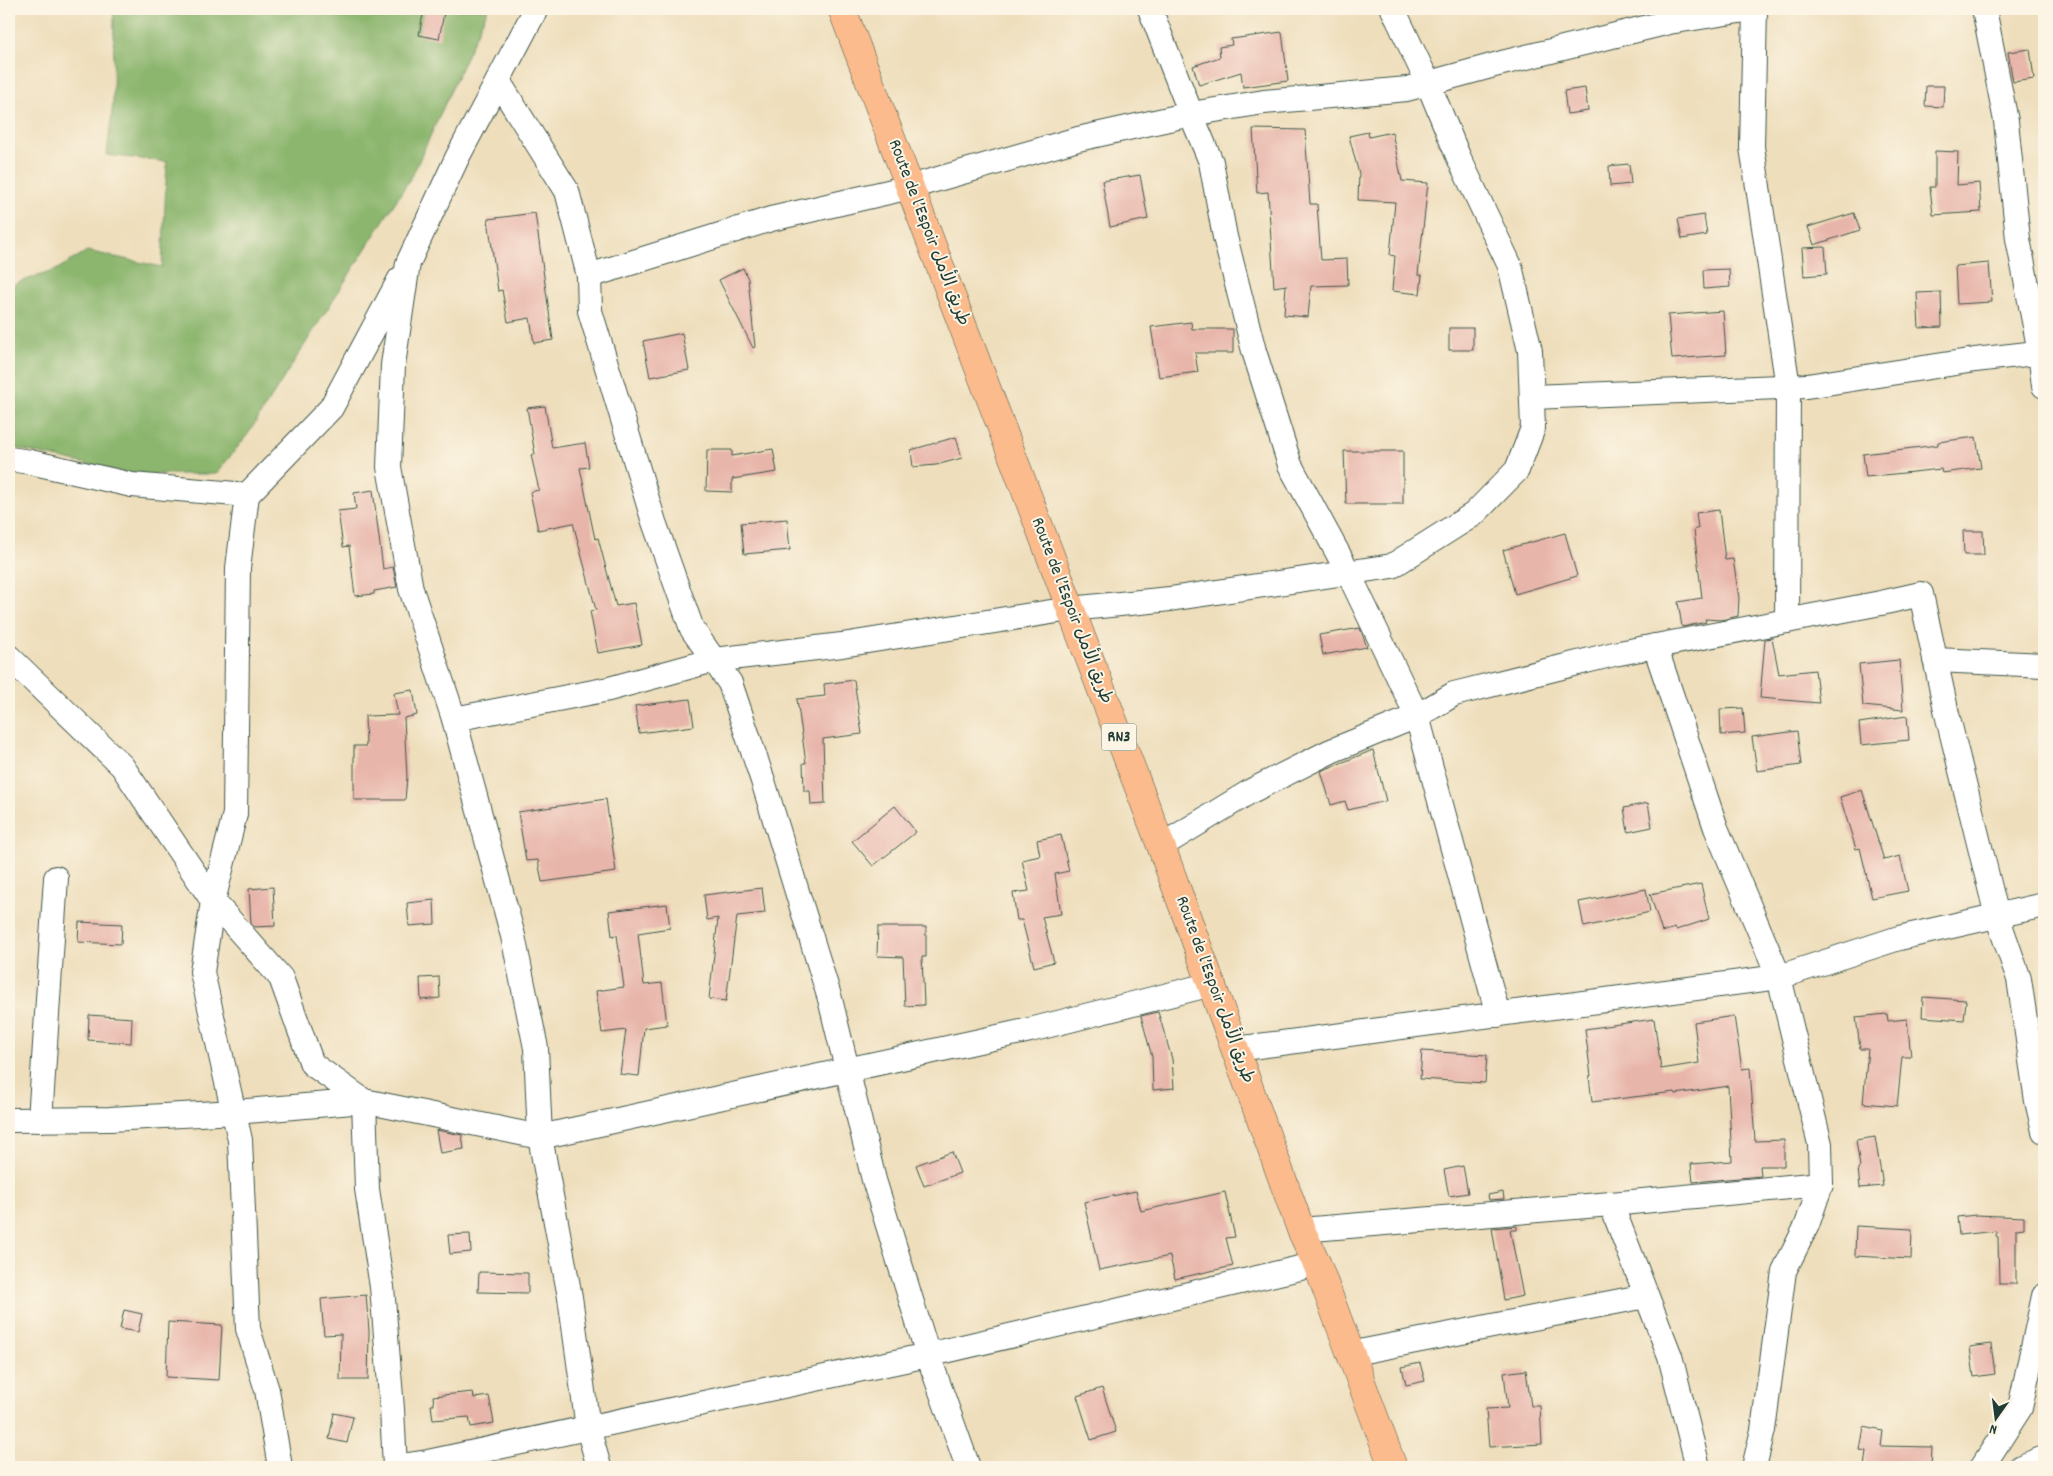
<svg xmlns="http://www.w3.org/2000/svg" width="2053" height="1476" viewBox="0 0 2053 1476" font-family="Dekko,'Playpen Sans Arabic',sans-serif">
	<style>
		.forest { fill: #8cb66e; stroke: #567a51 }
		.building { fill: #e8b5aa }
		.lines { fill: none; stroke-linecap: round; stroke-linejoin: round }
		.minor-casing { stroke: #3e5548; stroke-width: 26 }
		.trunk-casing { stroke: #3e5548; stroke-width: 29 }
		.minor { stroke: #fff; stroke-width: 24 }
		.trunk { stroke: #fbbb8c; stroke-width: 28 }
		.labels { text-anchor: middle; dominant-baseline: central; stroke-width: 4; stroke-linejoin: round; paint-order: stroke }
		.shield { fill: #fcf5e5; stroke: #617469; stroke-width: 1 }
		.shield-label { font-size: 16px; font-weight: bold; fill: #1f3d34 }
		.street-label { font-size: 18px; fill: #1f3d34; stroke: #fcf5e5 }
	</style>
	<rect width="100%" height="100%" fill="#fcf5e5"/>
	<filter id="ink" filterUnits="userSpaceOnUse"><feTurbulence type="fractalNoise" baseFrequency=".02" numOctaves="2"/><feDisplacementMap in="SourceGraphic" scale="10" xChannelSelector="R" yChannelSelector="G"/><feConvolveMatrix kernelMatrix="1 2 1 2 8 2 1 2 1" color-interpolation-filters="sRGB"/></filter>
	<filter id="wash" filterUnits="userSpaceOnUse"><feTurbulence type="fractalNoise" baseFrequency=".0096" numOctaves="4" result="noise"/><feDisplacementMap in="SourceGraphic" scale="20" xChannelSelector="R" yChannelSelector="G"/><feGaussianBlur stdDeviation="1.12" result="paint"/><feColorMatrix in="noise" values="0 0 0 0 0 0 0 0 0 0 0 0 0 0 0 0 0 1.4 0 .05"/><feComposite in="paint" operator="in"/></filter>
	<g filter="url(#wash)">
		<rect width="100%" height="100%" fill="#eedebc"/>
		<path class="forest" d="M 114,9 L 488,9 L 413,174 L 248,434 L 216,474 L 132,474 L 9,447 L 9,392 L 14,284 L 56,270 L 87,251 L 162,267 L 167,162 L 107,155 L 113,103 Z"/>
		<g id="blocks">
			<g class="building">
				<path d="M 424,9 L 444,13 L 439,39 L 419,35 Z"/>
				<path d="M 1282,32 L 1288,81 L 1243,87 L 1241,72 L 1199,85 L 1193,66 L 1220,57 L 1219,47 L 1232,45 L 1231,39 Z"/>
				<path d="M 2030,49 L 2034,79 L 2013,82 L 2008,52 Z"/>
				<path d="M 1926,86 L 1944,86 L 1943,107 L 1925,106 Z"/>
				<path d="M 1585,88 L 1588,111 L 1567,114 L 1564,91 Z"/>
				<path d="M 1253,129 L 1305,130 L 1310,204 L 1317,204 L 1321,260 L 1347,259 L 1348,285 L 1311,286 L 1308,317 L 1284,315 L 1286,285 L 1274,287 L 1268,192 L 1257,193 Z"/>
				<path d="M 1368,132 L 1369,137 L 1392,132 L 1402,181 L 1428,183 L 1418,275 L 1422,275 L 1420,294 L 1392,291 L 1395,256 L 1390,255 L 1395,202 L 1358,200 L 1359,174 L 1349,136 Z"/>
				<path d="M 1935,151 L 1958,152 L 1957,185 L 1979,183 L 1981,212 L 1933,215 L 1930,187 L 1935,187 Z"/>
				<path d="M 1629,164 L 1631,184 L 1610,186 L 1609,166 Z"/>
				<path d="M 1140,175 L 1148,219 L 1110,227 L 1102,181 Z"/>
				<path d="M 535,213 L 553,340 L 534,343 L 530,318 L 508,322 L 502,290 L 498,291 L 488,219 Z"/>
				<path d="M 1854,213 L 1860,230 L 1814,245 L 1808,227 Z"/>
				<path d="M 1704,215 L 1707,235 L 1682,239 L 1678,219 Z"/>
				<path d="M 1825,247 L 1827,274 L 1804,276 L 1802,248 Z"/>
				<path d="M 1989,263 L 1992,302 L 1957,304 L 1955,266 Z"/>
				<path d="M 743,268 L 748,279 L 755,347 L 753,348 L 719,280 Z"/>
				<path d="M 1729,269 L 1730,287 L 1704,289 L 1703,270 Z"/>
				<path d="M 1941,292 L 1942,327 L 1919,328 L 1917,293 Z"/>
				<path d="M 1723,311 L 1726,355 L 1672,359 L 1668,315 Z"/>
				<path d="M 1191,322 L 1192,329 L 1233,329 L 1233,353 L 1195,353 L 1198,372 L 1159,377 L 1151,327 Z"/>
				<rect x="1449" y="328" width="24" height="22"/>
				<path d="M 682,333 L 689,370 L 650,377 L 643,341 Z"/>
				<path d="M 545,406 L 552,448 L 585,443 L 589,467 L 580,468 L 595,539 L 598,538 L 616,606 L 634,603 L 642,645 L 598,653 L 590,611 L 596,610 L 573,523 L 538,530 L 530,492 L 539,490 L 531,455 L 535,454 L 527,408 Z"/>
				<path d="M 956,437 L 962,458 L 936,465 L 913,467 L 911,450 Z"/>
				<path d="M 1976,437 L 1981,468 L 1942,473 L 1941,469 L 1866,477 L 1863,454 L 1938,445 L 1938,442 Z"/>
				<path d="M 773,449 L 777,472 L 732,479 L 732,492 L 706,491 L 707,450 L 732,450 L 732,456 Z"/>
				<path d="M 1344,451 L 1403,451 L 1403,504 L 1346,504 Z"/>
				<path d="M 373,490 L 383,569 L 393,567 L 397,587 L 374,591 L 374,594 L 355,596 L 349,546 L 343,547 L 338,511 L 356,509 L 354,493 Z"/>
				<path d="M 1719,510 L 1725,560 L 1733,559 L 1739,598 L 1738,616 L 1721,620 L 1705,619 L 1706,622 L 1682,627 L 1678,602 L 1702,598 L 1694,530 L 1698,528 L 1696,513 Z"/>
				<path d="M 787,519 L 790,550 L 744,554 L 741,523 Z"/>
				<path d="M 1963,531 L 1983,531 L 1984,555 L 1964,555 Z"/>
				<path d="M 1565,533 L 1577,576 L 1515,594 L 1503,550 Z"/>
				<path d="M 1360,628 L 1367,647 L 1323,655 L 1319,635 Z"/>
				<path d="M 1772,638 L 1779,674 L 1815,670 L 1819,703 L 1760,698 L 1765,639 Z"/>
				<path d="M 1899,660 L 1903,710 L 1863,706 L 1859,664 Z"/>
				<path d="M 854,680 L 862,734 L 823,739 L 825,804 L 811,805 L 810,791 L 804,791 L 803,763 L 806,763 L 797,699 L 825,696 L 824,684 Z"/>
				<path d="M 413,690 L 417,715 L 404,718 L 407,777 L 405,800 L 354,800 L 354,746 L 366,746 L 365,716 L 398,715 L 394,693 Z"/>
				<path d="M 690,699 L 694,726 L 639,733 L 635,706 Z"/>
				<path d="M 1743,708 L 1745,733 L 1721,735 L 1720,709 Z"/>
				<path d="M 1907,716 L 1909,740 L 1861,745 L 1859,723 Z"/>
				<path d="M 1797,731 L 1801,765 L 1757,771 L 1752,737 Z"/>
				<path d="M 1373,750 L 1386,801 L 1348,810 L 1345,801 L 1331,805 L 1321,771 Z"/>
				<path d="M 1862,790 L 1884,860 L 1900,856 L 1908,891 L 1872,898 L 1860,848 L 1856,849 L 1840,797 Z"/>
				<path d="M 606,799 L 616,872 L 542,882 L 538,860 L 526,861 L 518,812 Z"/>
				<path d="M 1648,803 L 1652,827 L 1628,832 L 1624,808 Z"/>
				<path d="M 895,806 L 916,832 L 873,866 L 852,841 Z"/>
				<path d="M 1061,835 L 1069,871 L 1055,874 L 1061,914 L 1042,917 L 1054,962 L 1034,967 L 1022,920 L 1017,920 L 1013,893 L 1029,891 L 1022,860 L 1040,856 L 1037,840 Z"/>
				<path d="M 1701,884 L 1709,919 L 1676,930 L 1675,928 L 1662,932 L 1650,894 Z"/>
				<path d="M 273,887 L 275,926 L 255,927 L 251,924 L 249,889 Z"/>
				<path d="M 762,888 L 765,913 L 737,916 L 726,1001 L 709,999 L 718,918 L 707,920 L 704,895 Z"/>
				<path d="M 1646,889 L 1650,912 L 1584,927 L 1579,902 Z"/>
				<path d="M 434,900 L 435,924 L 409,926 L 407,903 Z"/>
				<path d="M 667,904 L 670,928 L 638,933 L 644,985 L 662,983 L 667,1025 L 644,1028 L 639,1076 L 620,1074 L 626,1030 L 602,1033 L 596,991 L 624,987 L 617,935 L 612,936 L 609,911 Z"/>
				<path d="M 79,922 L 122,924 L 121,944 L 78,942 Z"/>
				<path d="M 878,927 L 926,927 L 926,957 L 922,957 L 924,1005 L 905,1006 L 903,957 L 877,956 Z"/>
				<path d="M 439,977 L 440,998 L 421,1000 L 420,978 Z"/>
				<path d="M 1923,997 L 1966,1000 L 1964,1020 L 1922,1017 Z"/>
				<path d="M 1158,1012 L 1172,1059 L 1174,1088 L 1153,1090 L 1152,1057 L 1141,1016 Z"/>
				<path d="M 1887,1014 L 1888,1021 L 1907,1019 L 1911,1057 L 1902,1057 L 1897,1106 L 1863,1103 L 1868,1049 L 1860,1049 L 1856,1017 Z"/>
				<path d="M 89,1015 L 132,1018 L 131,1043 L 88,1040 Z"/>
				<path d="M 1734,1016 L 1742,1069 L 1750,1068 L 1755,1141 L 1784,1140 L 1784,1166 L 1760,1166 L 1761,1176 L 1693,1182 L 1691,1164 L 1732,1161 L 1728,1086 L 1676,1094 L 1675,1092 L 1592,1102 L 1589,1076 L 1591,1076 L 1585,1029 L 1654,1019 L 1661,1069 L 1699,1063 L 1694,1022 Z"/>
				<path d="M 1422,1051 L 1487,1055 L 1485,1083 L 1420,1079 Z"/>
				<path d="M 436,1130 L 462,1135 L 464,1149 L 440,1153 Z"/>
				<path d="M 1875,1137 L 1883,1186 L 1860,1188 L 1858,1168 L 1860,1167 L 1856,1140 Z"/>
				<path d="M 952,1152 L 960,1173 L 924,1186 L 916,1165 Z"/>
				<path d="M 1463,1166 L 1468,1193 L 1449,1196 L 1444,1170 Z"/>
				<path d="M 1136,1191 L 1141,1211 L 1225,1192 L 1235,1237 L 1226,1238 L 1233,1266 L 1175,1279 L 1170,1256 L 1099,1270 L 1084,1202 Z"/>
				<path d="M 1503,1192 L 1504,1199 L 1489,1200 L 1488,1195 Z"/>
				<path d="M 1976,1215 L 2024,1217 L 2024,1228 L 2016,1229 L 2016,1284 L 1999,1284 L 1998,1237 L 1996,1236 L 1996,1231 L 1959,1235 L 1957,1217 Z"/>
				<path d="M 1517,1226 L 1517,1230 L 1510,1230 L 1523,1296 L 1504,1300 L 1492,1228 Z"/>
				<path d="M 1856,1226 L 1912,1229 L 1911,1259 L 1855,1256 Z"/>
				<path d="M 470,1234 L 471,1252 L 450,1254 L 448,1235 Z"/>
				<path d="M 479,1272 L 528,1273 L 528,1293 L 478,1292 Z"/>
				<path d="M 366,1295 L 369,1331 L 368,1380 L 340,1380 L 341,1334 L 324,1335 L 321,1299 Z"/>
				<path d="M 124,1310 L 142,1314 L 138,1332 L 120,1329 Z"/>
				<path d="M 168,1322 L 222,1325 L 219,1380 L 166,1377 Z"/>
				<path d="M 1991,1344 L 1995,1374 L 1974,1377 L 1970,1347 Z"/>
				<path d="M 1420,1363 L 1425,1381 L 1406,1385 L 1402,1367 Z"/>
				<path d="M 1526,1370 L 1531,1406 L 1540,1406 L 1542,1444 L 1489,1447 L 1486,1409 L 1508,1408 L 1504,1373 Z"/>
				<path d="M 1102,1388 L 1116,1432 L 1091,1440 L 1077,1396 Z"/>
				<path d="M 473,1392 L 474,1398 L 489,1396 L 494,1423 L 471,1427 L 469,1417 L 433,1420 L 431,1405 L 434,1405 L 433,1396 Z"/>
				<path d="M 334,1413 L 353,1417 L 347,1443 L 329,1439 Z"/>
				<path d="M 1864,1427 L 1883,1431 L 1881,1446 L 1932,1447 L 1931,1467 L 1865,1467 L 1867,1451 L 1860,1450 Z"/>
			</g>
		</g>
	</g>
	<g filter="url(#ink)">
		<use href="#blocks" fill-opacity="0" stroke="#3e5548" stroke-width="1"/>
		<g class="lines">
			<defs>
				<g id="minor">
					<path d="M 536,9 L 457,158 L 408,263 L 393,365 L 389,467 L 411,589 L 454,719 L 513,936 L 536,1048 L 540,1137 L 570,1297 L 588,1428 L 599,1467"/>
					<path d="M 1150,9 L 1191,114 L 1211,162 L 1225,237 L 1254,351 L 1290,465 L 1348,572 L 1417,716 L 1498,1015"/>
					<path d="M 1755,9 L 1752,147 L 1788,387 L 1787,621"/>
					<path d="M 1984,9 L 2006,121 L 2018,239 L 2040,352 L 2044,386"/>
					<path d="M 498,81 L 567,191 L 589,276 L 590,311 L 654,522 L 692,629 L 730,683 L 763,781 L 830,999 L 874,1180 L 928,1355 L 968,1467"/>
					<path d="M 589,276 L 771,219 L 910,187 L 1078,139 L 1191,114 L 1264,102 L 1407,89 L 1502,63 L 1669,22 L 1752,9"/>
					<path d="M 1532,397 L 1807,386 L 1975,360 L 2044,352"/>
					<path d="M 9,459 L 30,462 L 132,485 L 247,495 L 331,408 L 400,279"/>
					<path d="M 247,495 L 238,568 L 235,814 L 213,901 L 202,972 L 240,1140 L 248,1329 L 267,1390 L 280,1467"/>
					<path d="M 1655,646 L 1716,828 L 1779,977 L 1820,1144 L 1821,1184 L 1807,1225 L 1784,1271 L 1763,1430 L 1754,1467"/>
					<path d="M 9,657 L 122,766 L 213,901 L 281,978 L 312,1064 L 364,1101 L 540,1137 L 1030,1030 L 1212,984"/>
					<path d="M 1935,660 L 2044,665"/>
					<path d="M 454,719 L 609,689 L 714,660 L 842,645 L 1070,609 L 1170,599 L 1392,566 L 1474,514 L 1517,470 L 1533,428 L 1530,351 L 1510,266 L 1458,156 L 1428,83 L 1393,9"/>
					<path d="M 1161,846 L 1251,791 L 1331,751 L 1417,716 L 1454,694 L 1614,654 L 1881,603 L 1921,594 L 1947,714 L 1997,916 L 2019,979 L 2037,1101 L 2044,1131"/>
					<path d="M 1236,1049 L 1779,977 L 1899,938 L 2044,905"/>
					<path d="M 9,1120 L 110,1119 L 235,1112 L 364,1101 L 367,1189 L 382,1287 L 392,1409 L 395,1467"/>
					<path d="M 40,1120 L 56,878"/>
					<path d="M 1611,1204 L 1670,1356 L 1698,1467"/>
					<path d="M 1301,1230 L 1611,1204 L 1821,1184"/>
					<path d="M 1349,1354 L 1646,1296"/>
					<path d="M 394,1467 L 428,1462 L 928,1355 L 1317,1264"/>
					<path d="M 1982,1467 L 2020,1408 L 2044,1296"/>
					<path d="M 2021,1467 L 2044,1458"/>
				</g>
				<path id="trunk" d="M 842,9 L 1161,846 L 1301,1230 L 1317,1264 L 1393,1467"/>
			</defs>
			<use href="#minor" class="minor-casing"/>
			<use href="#trunk" class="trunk-casing"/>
			<use href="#minor" class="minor"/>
			<use href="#trunk" class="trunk"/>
		</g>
	</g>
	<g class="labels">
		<rect class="shield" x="1101.5" y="723.5" width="35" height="27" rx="4"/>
		<g class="shield-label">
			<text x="1119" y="737">RN3</text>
		</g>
		<g class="street-label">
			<text transform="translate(928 233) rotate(69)">Route de l’Espoir طريق الأمل</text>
			<text transform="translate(1071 611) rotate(69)">Route de l’Espoir طريق الأمل</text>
			<text transform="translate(1214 990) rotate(70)">Route de l’Espoir طريق الأمل</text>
		</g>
	</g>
	<rect width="2053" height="1476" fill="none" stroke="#fcf5e5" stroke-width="30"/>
	<g transform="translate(1996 1418) rotate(194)" stroke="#fcf5e5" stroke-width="4" paint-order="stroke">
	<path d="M0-4L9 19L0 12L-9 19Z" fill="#1f3d34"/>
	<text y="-8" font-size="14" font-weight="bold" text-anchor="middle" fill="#1f3d34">N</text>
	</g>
</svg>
